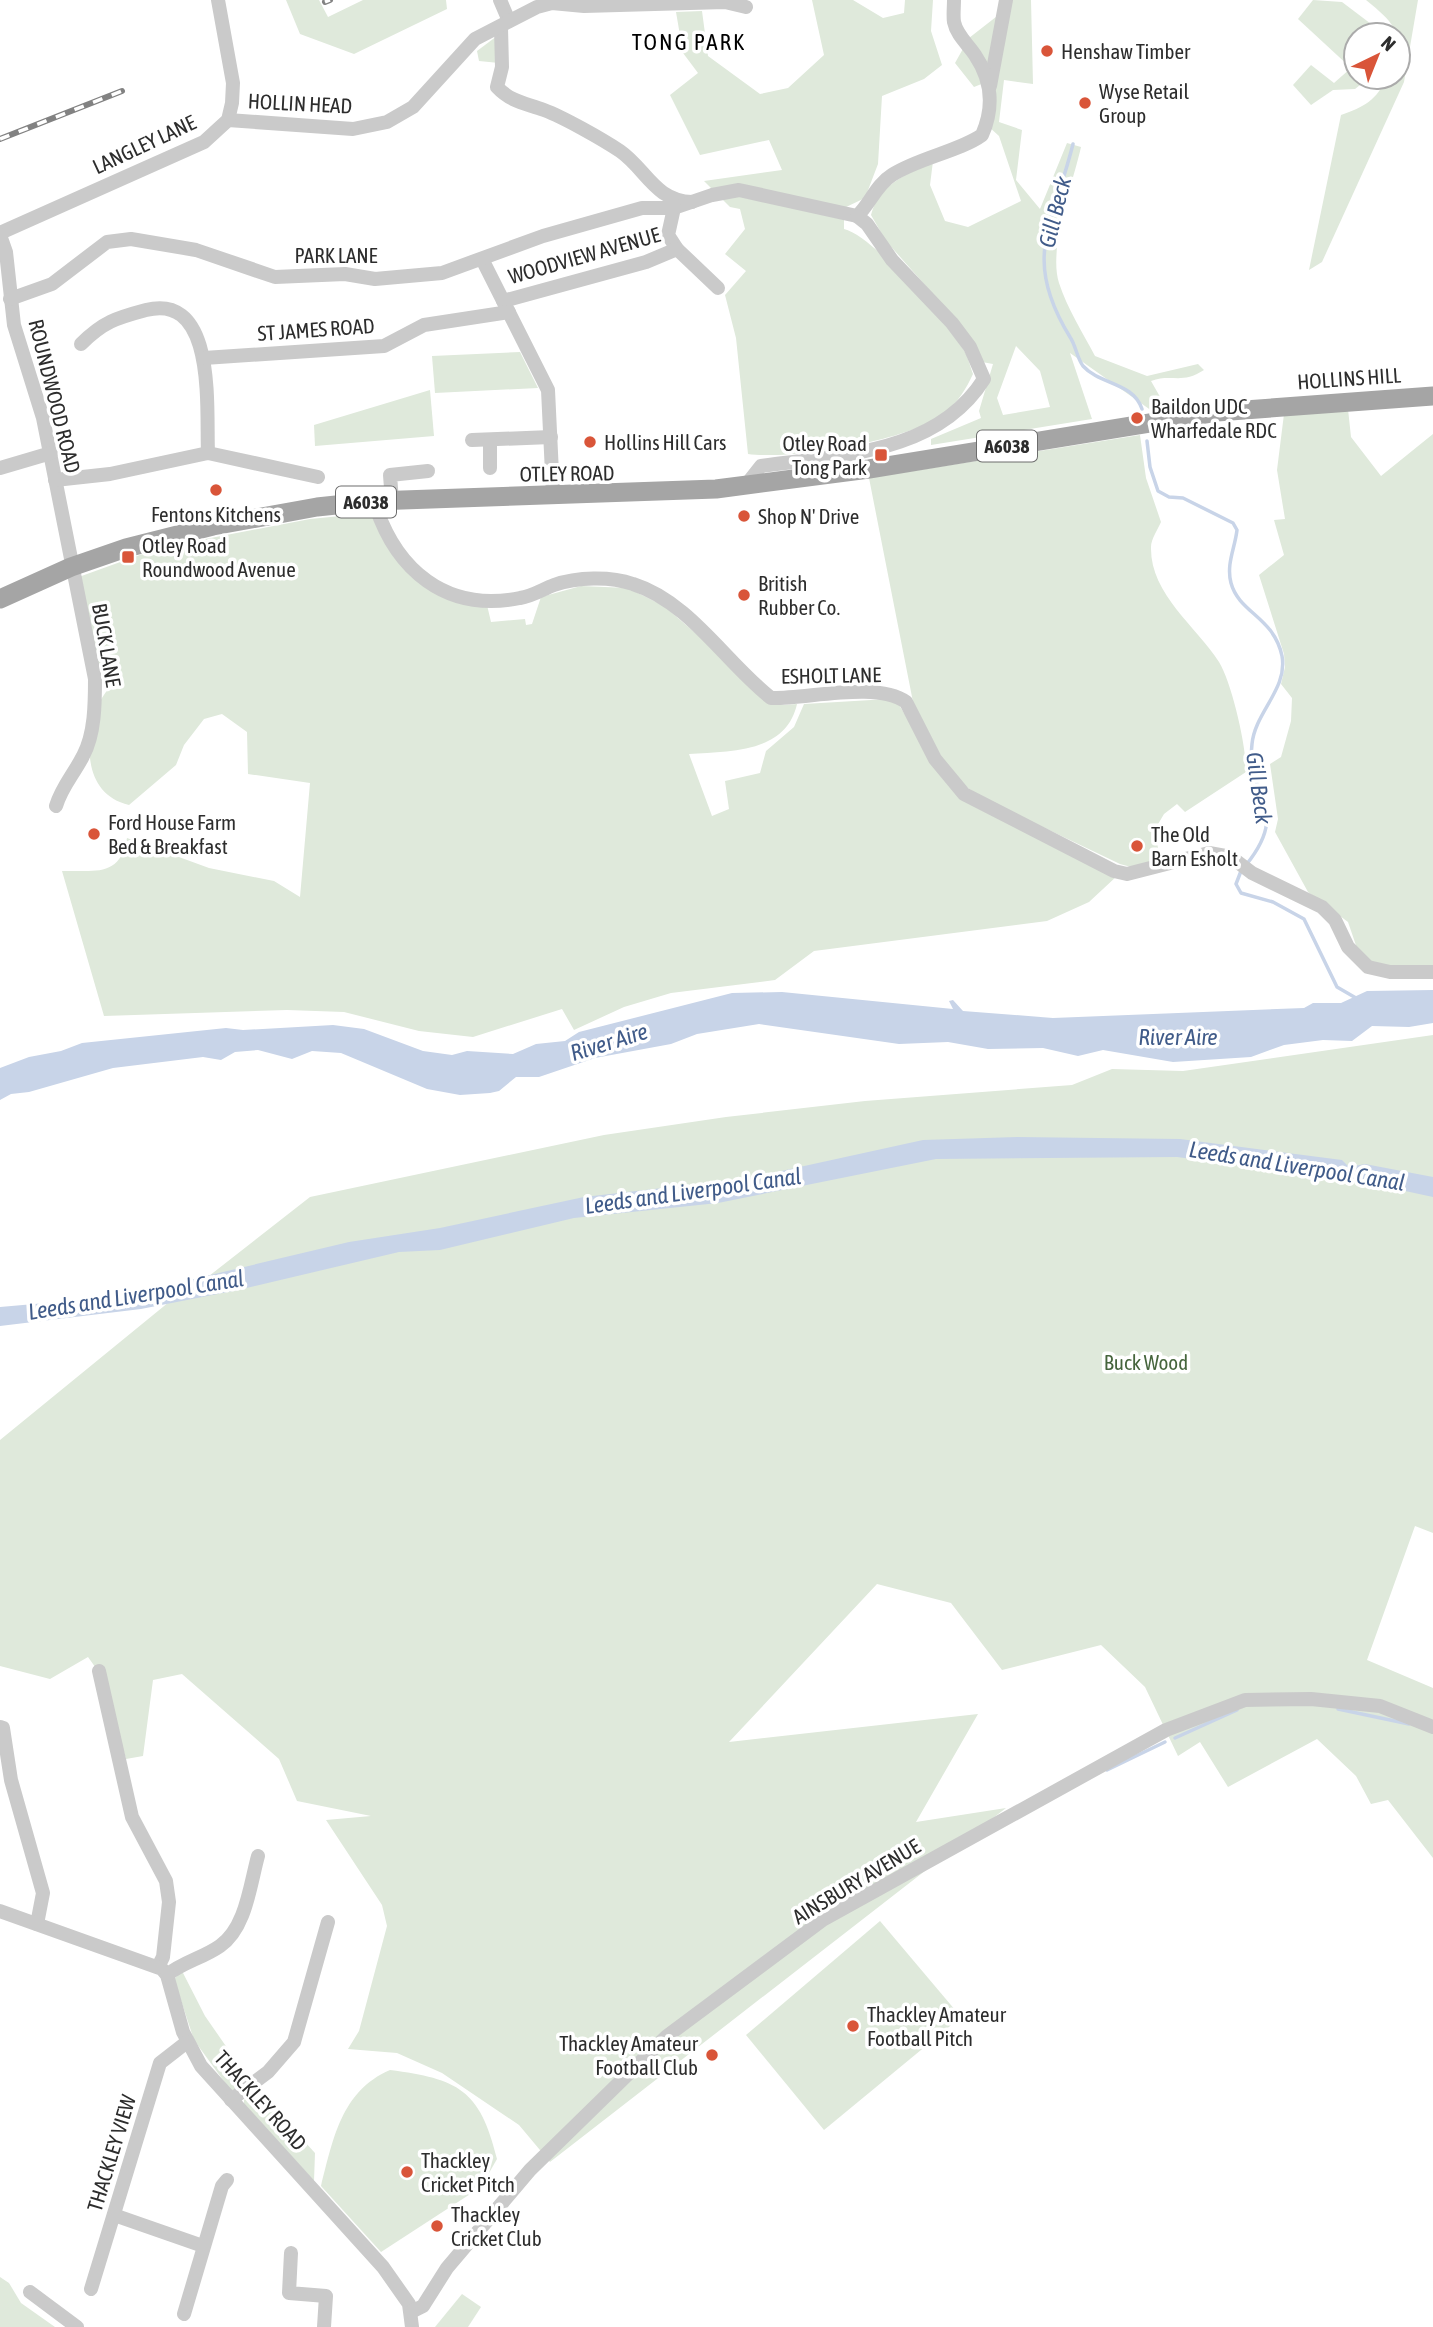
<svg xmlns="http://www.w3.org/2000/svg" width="1433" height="2327" viewBox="0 0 1433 2327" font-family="'Asap Condensed',sans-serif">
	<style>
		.green { fill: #dfe9db; fill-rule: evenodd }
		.water { fill: #c8d4e8 }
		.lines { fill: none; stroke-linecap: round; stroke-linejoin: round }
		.stream { stroke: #c8d4e8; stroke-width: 3.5 }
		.minor { stroke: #cacaca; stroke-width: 14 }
		.major { stroke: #a5a5a5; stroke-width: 19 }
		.rail-casing { stroke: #828282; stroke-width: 6 }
		.rail { stroke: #fff; stroke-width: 3.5; stroke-dasharray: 10; stroke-linecap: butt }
		.poi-dot { fill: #d95539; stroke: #fff; stroke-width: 2.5 }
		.labels { text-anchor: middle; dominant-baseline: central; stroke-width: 7; stroke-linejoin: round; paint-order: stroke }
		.shield { fill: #fff; stroke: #6c6c6c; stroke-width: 2 }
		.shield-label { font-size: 19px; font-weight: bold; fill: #2d2d2d }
		.poi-label { font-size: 21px; fill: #2d2d2d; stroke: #fff; text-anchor: start }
		.street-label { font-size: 21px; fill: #2d2d2d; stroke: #fff }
		.park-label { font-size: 21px; fill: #46653d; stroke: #fff }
		.neighbourhood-label { font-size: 23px; letter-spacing: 2px; fill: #000; stroke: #fff }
		.water-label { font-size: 23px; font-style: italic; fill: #405b89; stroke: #fff }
	</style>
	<rect width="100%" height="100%" fill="#fff"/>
	<g class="green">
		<path d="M 286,0 L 319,0 L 328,17 L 363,0 L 446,0 L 447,9 L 354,54 L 300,34 Z"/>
		<path d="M 812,0 L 853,0 L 883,18 L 904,13 L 905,0 L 933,0 L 931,31 L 942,65 L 924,79 L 882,96 L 878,164 L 865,198 L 844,208 L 844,229 C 874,236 944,320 963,349 C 968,356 970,366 973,374 C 966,389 958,402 945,413 C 910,441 792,460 748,454 L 736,338 L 725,295 L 746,271 L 725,254 L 745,229 L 740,209 L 730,207 L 704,181 L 782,170 L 769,140 L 700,155 L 670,95 L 698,73 L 683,53 L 676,12 L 702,11 L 708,56 L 760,94 L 788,88 L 824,55 Z"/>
		<path d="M 1002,0 L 1031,0 L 1033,84 L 1004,80 L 999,122 L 1022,130 L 1016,180 L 1040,209 L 1067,143 L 1081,147 C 1073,183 1048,248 1059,283 C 1067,308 1083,333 1095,356 L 1147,376 L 1198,364 L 1204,370 C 1181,385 1172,373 1151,381 L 1167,409 L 1152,411 L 1070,353 L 1092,419 L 931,445 L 931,439 L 981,418 L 979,411 L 993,364 L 982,362 L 925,285 L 886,241 L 871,215 C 879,184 906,175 933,161 L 930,185 L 945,221 L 968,227 L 1021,201 L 999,136 L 988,126 L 994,79 L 974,87 L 955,63 L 969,38 L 1001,13 ZM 1016,346 L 1040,371 L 1050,407 L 1003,415 L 997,398 Z"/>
		<path d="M 1313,0 L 1342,2 L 1379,30 L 1380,35 L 1356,35 L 1356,77 L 1370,77 L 1355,89 L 1333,90 L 1311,105 L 1293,85 L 1311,65 L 1334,83 L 1351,68 L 1298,19 Z"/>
		<path d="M 1366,0 L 1418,0 L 1404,82 L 1322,262 L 1309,270 L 1341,115 C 1364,107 1377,100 1387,77 L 1398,77 C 1398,32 1403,30 1366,0 Z"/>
		<path d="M 497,36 L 499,63 L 479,61 L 477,51 Z"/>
		<path d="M 520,352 L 538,388 L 435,393 L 432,356 Z"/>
		<path d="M 430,390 L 434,436 L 315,446 L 314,425 Z"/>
		<path d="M 1348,409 L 1351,437 L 1381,476 L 1433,434 L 1433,966 L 1370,965 L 1361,960 L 1348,922 L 1308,892 L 1275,832 L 1278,819 L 1270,764 L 1281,757 L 1291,721 L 1292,698 L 1281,684 L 1285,667 L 1284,654 L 1259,575 L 1284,555 L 1274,520 L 1285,519 L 1277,470 L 1284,414 Z"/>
		<path d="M 1140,435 L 1146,478 L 1161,522 C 1158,529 1151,539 1151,547 C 1150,594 1196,626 1219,662 C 1232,683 1247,749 1246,772 L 1185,812 L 1177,804 L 1164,814 L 1154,831 L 1161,860 L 1131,867 L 1120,864 L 980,797 L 964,785 L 947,767 L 914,707 L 869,478 Z"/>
		<path d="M 371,513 L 409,573 L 487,605 L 491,622 L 525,619 L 526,625 L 532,624 L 541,597 L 581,586 L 628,588 L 664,606 L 737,669 L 761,698 L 784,705 L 797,704 C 786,754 728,751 689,754 L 712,816 L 729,809 L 725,781 L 760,773 L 766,751 L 794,727 L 804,704 L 888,699 L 899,705 L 949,784 L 1117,876 L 1089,902 L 1047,921 L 814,951 L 775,980 L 671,993 L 624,1007 L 574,1030 L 562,1009 L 473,1037 L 419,1031 L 344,1012 L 287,1010 L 104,1016 L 62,871 C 95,870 120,878 127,838 L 209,868 L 274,881 L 300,897 L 310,783 L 248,774 L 247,732 L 222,714 L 204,719 L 184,745 L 176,765 L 129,805 C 82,794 84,739 99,703 C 104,693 113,686 113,674 L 95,660 L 76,578 L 159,548 L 310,519 Z"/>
		<path d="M 1433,1035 L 1433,1533 L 1415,1526 L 1367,1660 L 1433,1688 L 1433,1858 L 1388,1800 L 1371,1804 L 1356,1776 L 1317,1739 L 1228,1787 L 1200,1742 L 1178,1756 L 1145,1687 L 1101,1645 L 1002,1670 L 951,1603 L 877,1584 L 729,1742 L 978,1714 L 916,1822 L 1006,1808 L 550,2162 L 519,2125 L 442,2073 L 397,2053 L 348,2049 L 359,2031 L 387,1926 L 382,1905 L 326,1820 L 371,1816 L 297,1801 L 279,1759 L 182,1674 L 153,1680 L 143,1756 L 126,1759 L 103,1678 L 88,1657 L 50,1679 L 0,1666 L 0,1440 L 169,1302 L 177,1301 L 310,1197 L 604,1135 L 726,1117 L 865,1101 L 1072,1085 L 1112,1069 L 1183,1071 Z"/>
		<path d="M 880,1921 L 961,2017 L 824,2130 L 746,2035 Z"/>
		<path d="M 182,1971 L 205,2016 L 248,2078 L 242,2074 L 232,2082 L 237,2088 L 231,2091 L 194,2040 L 174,1979 Z"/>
		<path d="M 390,2070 C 458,2079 480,2089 497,2159 L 481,2187 L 381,2252 L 321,2186 C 333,2140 341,2091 390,2070 Z"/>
		<path d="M 256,2088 L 315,2153 L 314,2181 L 244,2104 L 244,2100 Z"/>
		<path d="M 0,2277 L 9,2283 L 21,2303 L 55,2327 L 0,2327 Z"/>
		<path d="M 462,2294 L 481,2307 L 468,2327 L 435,2327 Z"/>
	</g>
	<g class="water">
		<path d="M 1433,990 L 1433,1023 L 1409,1027 L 1372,1026 L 1352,1041 L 1323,1040 L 1284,1045 L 1251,1057 L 1173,1062 L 1103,1050 L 1078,1056 L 1043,1048 L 988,1049 L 948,1042 L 899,1044 L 759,1024 L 697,1034 L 671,1044 L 595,1058 L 539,1077 L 516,1077 L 499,1091 L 490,1093 L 460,1095 L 427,1089 L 341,1053 L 312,1051 L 292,1059 L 258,1050 L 235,1052 L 221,1060 L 203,1057 L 113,1068 L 29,1092 L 11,1094 L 0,1100 L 0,1068 L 29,1057 L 61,1051 L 82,1043 L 226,1028 L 243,1030 L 333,1025 L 364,1029 L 423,1051 L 452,1055 L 467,1051 L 513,1054 L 536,1044 L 565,1041 L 579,1032 L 732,993 L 782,992 L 953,1009 L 949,1001 L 953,1000 L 963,1011 L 1053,1018 L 1304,1008 L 1313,1003 L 1341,1003 L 1367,991 Z"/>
		<path d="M 1017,1137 L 1180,1139 L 1342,1160 L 1349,1167 L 1365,1164 L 1433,1177 L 1433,1197 L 1359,1181 L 1177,1157 L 936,1159 L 718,1203 L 574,1218 L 440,1250 L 399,1252 L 238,1290 L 141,1309 L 0,1326 L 0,1307 L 160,1293 L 181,1282 L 349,1242 L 440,1228 L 584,1197 L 750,1178 L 923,1140 Z"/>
	</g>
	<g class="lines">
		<g class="stream">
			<path d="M 1073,144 C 1053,225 1021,257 1070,337 C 1076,346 1077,358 1083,366 C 1100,385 1133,382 1142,409"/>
			<path d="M 1147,441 L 1150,467 L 1158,491 L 1169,497 L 1183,498 L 1233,523 L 1237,530 C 1235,548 1226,564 1231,583 C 1239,613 1274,617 1282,656 C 1288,689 1255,712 1252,744 C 1246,798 1292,808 1246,865"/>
			<path d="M 1241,871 L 1236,884 L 1241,893 L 1273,902 L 1304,919 L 1337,987 L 1356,998"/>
			<path d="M 1338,1709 L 1409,1724"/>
			<path d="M 1175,1738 L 1237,1710"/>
			<path d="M 1107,1770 L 1165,1742"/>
		</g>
		<g class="minor">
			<path d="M 500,0 L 509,21"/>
			<path d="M 501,28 L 502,67 L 497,87 C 511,102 525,103 544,110 C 563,117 602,139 620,151 C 646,169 655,201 692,202"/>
			<path d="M 990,86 L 1006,0"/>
			<path d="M 228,120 L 353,129 L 387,122 L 413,107 L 475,39 L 537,7 L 552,3 L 584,6 L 725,2 L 746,7"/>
			<path d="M 0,233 L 204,142 L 228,120 L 232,103 L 233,83 L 218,0"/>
			<path d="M 0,235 L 6,252 L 14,325 L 43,418 L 95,679 C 95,703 95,734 83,756 C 74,774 62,786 56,806"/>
			<path d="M 483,261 L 548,390 L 553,494"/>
			<path d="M 718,288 L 677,249 L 668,235 L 674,208 L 712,195 L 739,190 L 857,216 C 870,204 876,185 892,175 C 918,158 960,151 982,135 C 994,108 992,80 975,55 C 968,44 957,36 954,22 C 953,16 954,7 954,0"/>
			<path d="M 10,299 L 52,284 L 107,242 L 131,239 L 196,250 L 275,277 L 345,274 L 375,279 L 442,273 L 543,236 L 642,208 L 674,208"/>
			<path d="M 503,301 L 646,262 L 677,249"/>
			<path d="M 81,344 C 103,322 116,318 146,310 C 217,292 206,410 208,453"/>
			<path d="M 204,358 L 384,346 L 424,325 L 509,312"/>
			<path d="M 472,440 L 551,437"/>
			<path d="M 490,440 L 490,468"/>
			<path d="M 0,468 L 51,453"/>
			<path d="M 55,480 L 110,474 L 208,453 L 318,477"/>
			<path d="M 746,485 L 761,466 C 840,455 937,454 984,379 L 970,347 L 952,323 L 892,260 L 867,224 L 857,216"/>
			<path d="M 374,501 C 395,570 446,613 520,598 C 533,596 543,589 554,585 C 577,577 610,576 633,584 C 690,602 726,663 771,698 C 807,699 877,681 906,702 L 935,759 L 964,794 L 1114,871 L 1127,874 L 1209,853 L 1231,857 L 1252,873 L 1322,907 L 1335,920 L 1348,947 L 1368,967 L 1390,972 L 1433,972"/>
			<path d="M 392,501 L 390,475 L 428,471"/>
			<path d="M 99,1671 L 132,1817 L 166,1881 L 169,1902 L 163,1957 L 158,1967"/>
			<path d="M 0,1727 L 3,1728 L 11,1780 L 43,1893 L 37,1924"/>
			<path d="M 0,1911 L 162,1969 L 167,1975 L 183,2032 L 201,2066 L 383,2267 L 409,2304 L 412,2327"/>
			<path d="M 167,1975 C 183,1962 203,1958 220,1946 C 246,1928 250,1885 258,1856"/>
			<path d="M 231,2100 L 268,2072 L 294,2042 L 328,1922"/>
			<path d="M 114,2215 L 203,2246"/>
			<path d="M 291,2253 L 289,2293 L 326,2296 L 324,2327"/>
			<path d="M 91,2289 L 160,2063 L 187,2042"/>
			<path d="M 30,2292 L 77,2327"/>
			<path d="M 411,2312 L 423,2306 L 447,2268 L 530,2170 L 667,2036 L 824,1919 L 1166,1730 L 1245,1700 L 1311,1699 L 1380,1706 L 1433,1727"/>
			<path d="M 184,2314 L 222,2186 L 227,2180"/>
		</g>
		<path class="major" d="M 0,599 L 71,567 L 126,548 L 213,526 L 317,507 L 374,501 L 716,489 L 869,469 L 1217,412 L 1433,396"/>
		<defs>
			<g id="rail">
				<path d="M 325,2 L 330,0"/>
				<path d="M 0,139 L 122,91"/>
			</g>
		</defs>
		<use href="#rail" class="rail-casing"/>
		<use href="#rail" class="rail"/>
	</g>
	<g class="poi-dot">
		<circle cx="1047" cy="51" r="7"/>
		<circle cx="1085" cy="103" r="7"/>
		<circle cx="1137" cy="418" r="7"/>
		<circle cx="590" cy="442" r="7"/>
		<rect x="874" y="448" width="14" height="14" rx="3.5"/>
		<circle cx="216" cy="490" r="7"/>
		<circle cx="744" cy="516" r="7"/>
		<rect x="121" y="550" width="14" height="14" rx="3.5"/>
		<circle cx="744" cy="595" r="7"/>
		<circle cx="94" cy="834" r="7"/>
		<circle cx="1137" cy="846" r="7"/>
		<circle cx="853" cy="2026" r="7"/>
		<circle cx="712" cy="2055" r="7"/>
		<circle cx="407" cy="2172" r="7"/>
		<circle cx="437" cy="2226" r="7"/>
	</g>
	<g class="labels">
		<g class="shield">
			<rect x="977" y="430.5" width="60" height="31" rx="5"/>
			<rect x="336" y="486.5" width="60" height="31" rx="5"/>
		</g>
		<g class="shield-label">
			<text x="1007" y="446">A6038</text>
			<text x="366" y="502">A6038</text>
		</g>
		<g class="poi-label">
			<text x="1061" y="51">Henshaw Timber</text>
			<text x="1099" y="91">Wyse Retail<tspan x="1099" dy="24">Group</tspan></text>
			<text x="1151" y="406">Baildon UDC<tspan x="1151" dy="24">Wharfedale RDC</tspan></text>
			<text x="604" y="442">Hollins Hill Cars</text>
			<text x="867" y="443" text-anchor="end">Otley Road<tspan x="867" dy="24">Tong Park</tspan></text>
			<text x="216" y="514" text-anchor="middle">Fentons Kitchens</text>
			<text x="758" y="516">Shop N' Drive</text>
			<text x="142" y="545">Otley Road<tspan x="142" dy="24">Roundwood Avenue</tspan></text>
			<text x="758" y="583">British<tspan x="758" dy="24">Rubber Co.</tspan></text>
			<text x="108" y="822">Ford House Farm<tspan x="108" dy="24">Bed &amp; Breakfast</tspan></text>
			<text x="1151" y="834">The Old<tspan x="1151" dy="24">Barn Esholt</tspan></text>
			<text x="867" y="2014">Thackley Amateur<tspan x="867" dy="24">Football Pitch</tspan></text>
			<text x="698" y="2043" text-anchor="end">Thackley Amateur<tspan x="698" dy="24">Football Club</tspan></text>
			<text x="421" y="2160">Thackley<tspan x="421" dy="24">Cricket Pitch</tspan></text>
			<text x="451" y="2214">Thackley<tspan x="451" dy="24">Cricket Club</tspan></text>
		</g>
		<g class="street-label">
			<text transform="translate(300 103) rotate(3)">HOLLIN HEAD</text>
			<text transform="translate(144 144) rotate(-25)">LANGLEY LANE</text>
			<text x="336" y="255">PARK LANE</text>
			<text transform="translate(584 255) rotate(-16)">WOODVIEW AVENUE</text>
			<text transform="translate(316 329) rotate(-4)">ST JAMES ROAD</text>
			<text transform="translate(1349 378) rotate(-4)">HOLLINS HILL</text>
			<text transform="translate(55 396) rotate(76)">ROUNDWOOD ROAD</text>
			<text transform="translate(567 473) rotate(-1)">OTLEY ROAD</text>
			<text transform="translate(107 645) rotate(80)">BUCK LANE</text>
			<text transform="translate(831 675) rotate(-1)">ESHOLT LANE</text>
			<text transform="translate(856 1881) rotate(-31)">AINSBURY AVENUE</text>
			<text transform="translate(261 2100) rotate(48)">THACKLEY ROAD</text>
			<text transform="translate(111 2153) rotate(-73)">THACKLEY VIEW</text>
		</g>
		<g class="park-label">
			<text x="1146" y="1362">Buck Wood</text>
		</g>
		<g class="neighbourhood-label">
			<text x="689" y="42">TONG PARK</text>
		</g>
		<g class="water-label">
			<text transform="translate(1055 212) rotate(-76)">Gill Beck</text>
			<text transform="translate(1259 788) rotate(82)">Gill Beck</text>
			<text x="1178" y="1037">River Aire</text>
			<text transform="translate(609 1042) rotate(-17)">River Aire</text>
			<text transform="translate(1297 1166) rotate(9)">Leeds and Liverpool Canal</text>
			<text transform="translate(693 1191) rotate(-8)">Leeds and Liverpool Canal</text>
			<text transform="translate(136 1295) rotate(-9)">Leeds and Liverpool Canal</text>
		</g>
	</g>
	<g transform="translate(1377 56) rotate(43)"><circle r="33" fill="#ffffff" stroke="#ababab" stroke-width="2"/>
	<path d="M0-5L12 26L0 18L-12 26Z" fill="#d95539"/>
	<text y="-10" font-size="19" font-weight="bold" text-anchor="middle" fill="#2d2d2d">N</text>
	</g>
</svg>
